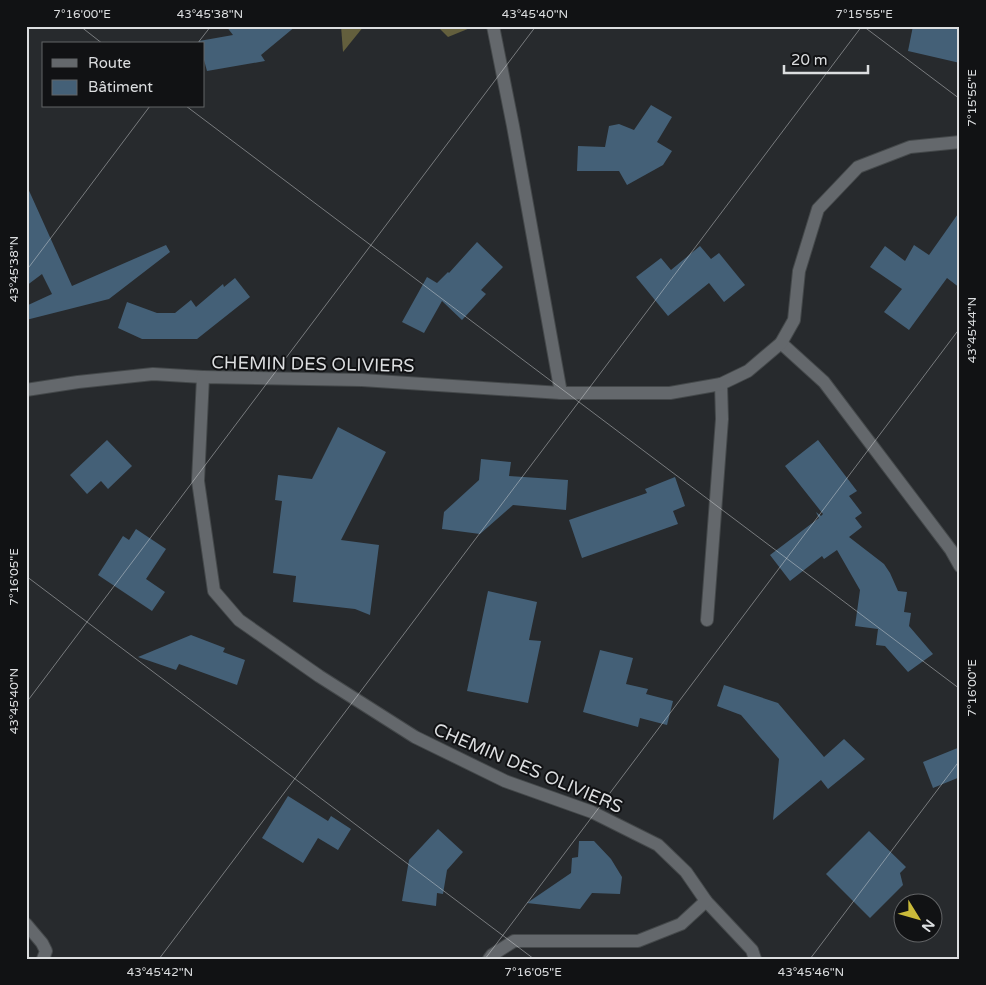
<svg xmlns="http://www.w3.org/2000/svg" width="986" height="985" viewBox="0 0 986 985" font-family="'Varela Round',sans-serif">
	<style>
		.forest { fill: #635f3d }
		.building { fill: #446077 }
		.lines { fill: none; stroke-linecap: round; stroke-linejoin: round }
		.minor-casing { stroke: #44484a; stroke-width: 14 }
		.minor { stroke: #64686c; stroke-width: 12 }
		.ticks { fill: none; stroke: #dcdee0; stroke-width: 1; stroke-opacity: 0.45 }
		.labels { text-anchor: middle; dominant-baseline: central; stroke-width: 4; stroke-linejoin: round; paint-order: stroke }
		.street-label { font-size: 18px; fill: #dcdee0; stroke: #111214 }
		.neatline { fill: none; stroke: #dcdee0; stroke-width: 2 }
		.ticks-label { font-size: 12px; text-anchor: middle; fill: #dcdee0 }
	</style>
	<rect width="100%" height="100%" fill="#272a2d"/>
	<g class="forest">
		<path d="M 341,26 L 364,26 L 343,52 Z"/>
		<path d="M 437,26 L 475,26 L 448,37 Z"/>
	</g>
	<g class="building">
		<path d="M 226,26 L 296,26 L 261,55 L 265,61 L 207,71 L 204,60 L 204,44 L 199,44 L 199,41 L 233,35 Z"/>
		<path d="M 913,26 L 960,26 L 960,63 L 908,51 Z"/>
		<path d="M 651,105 L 672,117 L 657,142 L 672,151 L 663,165 L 627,185 L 619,171 L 577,171 L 578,146 L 605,147 L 609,126 L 619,124 L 634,130 Z"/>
		<path d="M 26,184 L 72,286 L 166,245 L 170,252 L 109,299 L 26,320 L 26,306 L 52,294 L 42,274 L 26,286 Z"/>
		<path d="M 960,211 L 960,288 L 947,278 L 909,330 L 884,312 L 902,289 L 870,267 L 885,246 L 905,261 L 914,245 L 929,255 Z"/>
		<path d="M 477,242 L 503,267 L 481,290 L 486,294 L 462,320 L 442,301 L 424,333 L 402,322 L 427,277 L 437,283 L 448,272 L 449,273 Z"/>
		<path d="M 700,246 L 711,259 L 719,253 L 745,285 L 724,302 L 709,283 L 668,316 L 636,277 L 661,258 L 671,270 Z"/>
		<path d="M 235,278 L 250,297 L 197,339 L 142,339 L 118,328 L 127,302 L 157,313 L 175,313 L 191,300 L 196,307 L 223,284 L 224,287 Z"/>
		<path d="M 338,427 L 386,452 L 341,540 L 379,545 L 370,615 L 355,609 L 293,602 L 296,576 L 273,573 L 282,501 L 275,500 L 278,475 L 312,479 Z"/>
		<path d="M 107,440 L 132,466 L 108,489 L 101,481 L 87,494 L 70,475 Z"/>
		<path d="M 818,440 L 857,491 L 849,496 L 862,513 L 855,518 L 862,527 L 849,537 L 884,564 L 890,573 L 898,591 L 907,592 L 904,612 L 911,613 L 909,626 L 933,654 L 908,672 L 885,646 L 876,645 L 878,629 L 855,626 L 860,590 L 837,550 L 824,559 L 822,556 L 790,581 L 770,555 L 819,518 L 816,512 L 821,516 L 823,514 L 785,466 Z"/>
		<path d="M 481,459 L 511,462 L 509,476 L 568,480 L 566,510 L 513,505 L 480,534 L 442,529 L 444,512 L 479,480 Z"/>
		<path d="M 675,477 L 685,506 L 673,511 L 678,524 L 582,558 L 569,520 L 647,493 L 645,489 Z"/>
		<path d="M 136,529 L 166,549 L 146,579 L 165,592 L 152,611 L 98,575 L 123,536 L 129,540 Z"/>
		<path d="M 488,591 L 537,602 L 529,640 L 541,641 L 528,703 L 467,691 Z"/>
		<path d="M 191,635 L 225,648 L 223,652 L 245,660 L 237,685 L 179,664 L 176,670 L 138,657 Z"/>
		<path d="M 600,650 L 633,658 L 626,684 L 648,689 L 646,694 L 673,701 L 667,725 L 640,718 L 638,727 L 583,712 Z"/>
		<path d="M 724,685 L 778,703 L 824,757 L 844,739 L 865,759 L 828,789 L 821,780 L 773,820 L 779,759 L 741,715 L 717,706 Z"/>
		<path d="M 960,747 L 960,777 L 933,788 L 923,762 Z"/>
		<path d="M 288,796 L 328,821 L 331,816 L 351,829 L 338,850 L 318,838 L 303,863 L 262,838 Z"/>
		<path d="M 438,829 L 463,852 L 447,870 L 443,894 L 437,893 L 436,906 L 402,901 L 409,860 Z"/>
		<path d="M 869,831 L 906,867 L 900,873 L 903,885 L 870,918 L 826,874 Z"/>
		<path d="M 579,841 L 594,841 L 611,859 L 622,877 L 620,894 L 592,893 L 580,909 L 527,903 L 571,873 L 572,858 L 578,857 Z"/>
	</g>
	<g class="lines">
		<defs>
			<g id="minor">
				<path d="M 493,26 L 513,126 L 561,393"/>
				<path d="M 781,343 L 824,382 L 951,550 L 960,566"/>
				<path d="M 26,390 L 78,382 L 153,374 L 203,377"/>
				<path d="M 707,620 L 722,419 L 721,384"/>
				<path d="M 706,901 L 752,950 L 755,959"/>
				<path d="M 26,924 L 42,943 L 46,951 L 43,959"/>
				<path d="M 489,959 L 492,955 L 514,941 L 638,941 L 681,924 L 706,901 L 686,872 L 658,845 L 592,812 L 505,781 L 415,737 L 319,676 L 239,620 L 214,591 L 198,481 L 203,377 L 362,380 L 561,393 L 670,393 L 721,384 L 748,371 L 781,343 L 794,320 L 799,271 L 818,209 L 858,167 L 910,147 L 960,142"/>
			</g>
		</defs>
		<use href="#minor" class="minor-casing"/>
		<use href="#minor" class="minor"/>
	</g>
	<path class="ticks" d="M 80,26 L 103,44M 863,26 L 960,99M 197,44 L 211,26M 186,106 L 960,689M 26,271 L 150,106M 26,576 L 534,959M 26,703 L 536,26M 159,959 L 862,26M 485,959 L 960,328M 810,959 L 960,760"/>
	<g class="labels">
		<g class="street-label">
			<text transform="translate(313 364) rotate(1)">CHEMIN DES OLIVIERS</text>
			<text transform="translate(528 768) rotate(23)">CHEMIN DES OLIVIERS</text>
		</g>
	</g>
	<rect width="986" height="985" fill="none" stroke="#111214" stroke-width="55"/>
	<rect x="42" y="42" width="162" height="65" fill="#111214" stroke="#626466"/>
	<rect x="52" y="59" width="25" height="8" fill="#64686c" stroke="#626466"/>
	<text x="88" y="68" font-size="15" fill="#dcdee0">Route</text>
	<rect x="52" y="80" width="25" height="15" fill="#446077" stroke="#626466"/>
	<text x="88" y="92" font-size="15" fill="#dcdee0">Bâtiment</text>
	<g transform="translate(918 918) rotate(127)"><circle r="24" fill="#111214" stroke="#626466"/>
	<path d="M0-4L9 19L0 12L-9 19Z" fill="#caba3a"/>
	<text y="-8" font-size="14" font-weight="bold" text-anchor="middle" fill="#dcdee0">N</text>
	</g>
	<path d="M784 65v8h84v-8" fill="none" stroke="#dcdee0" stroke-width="2.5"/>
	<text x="791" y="65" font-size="15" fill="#dcdee0" stroke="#111214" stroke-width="4" paint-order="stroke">20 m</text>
	<rect x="28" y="28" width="930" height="930" class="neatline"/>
	<g class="ticks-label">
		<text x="82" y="18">7°16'00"E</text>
		<text x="210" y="18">43°45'38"N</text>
		<text x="535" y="18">43°45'40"N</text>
		<text x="864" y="18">7°15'55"E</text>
		<text transform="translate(972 98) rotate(-90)" y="4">7°15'55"E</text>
		<text transform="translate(14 269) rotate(-90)" y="4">43°45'38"N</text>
		<text transform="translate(972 330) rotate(-90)" y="4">43°45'44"N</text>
		<text transform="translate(14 577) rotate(-90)" y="4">7°16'05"E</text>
		<text transform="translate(972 688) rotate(-90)" y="4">7°16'00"E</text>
		<text transform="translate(14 701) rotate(-90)" y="4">43°45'40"N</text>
		<text x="160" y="976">43°45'42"N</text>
		<text x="533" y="976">7°16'05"E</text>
		<text x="811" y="976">43°45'46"N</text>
	</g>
</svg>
